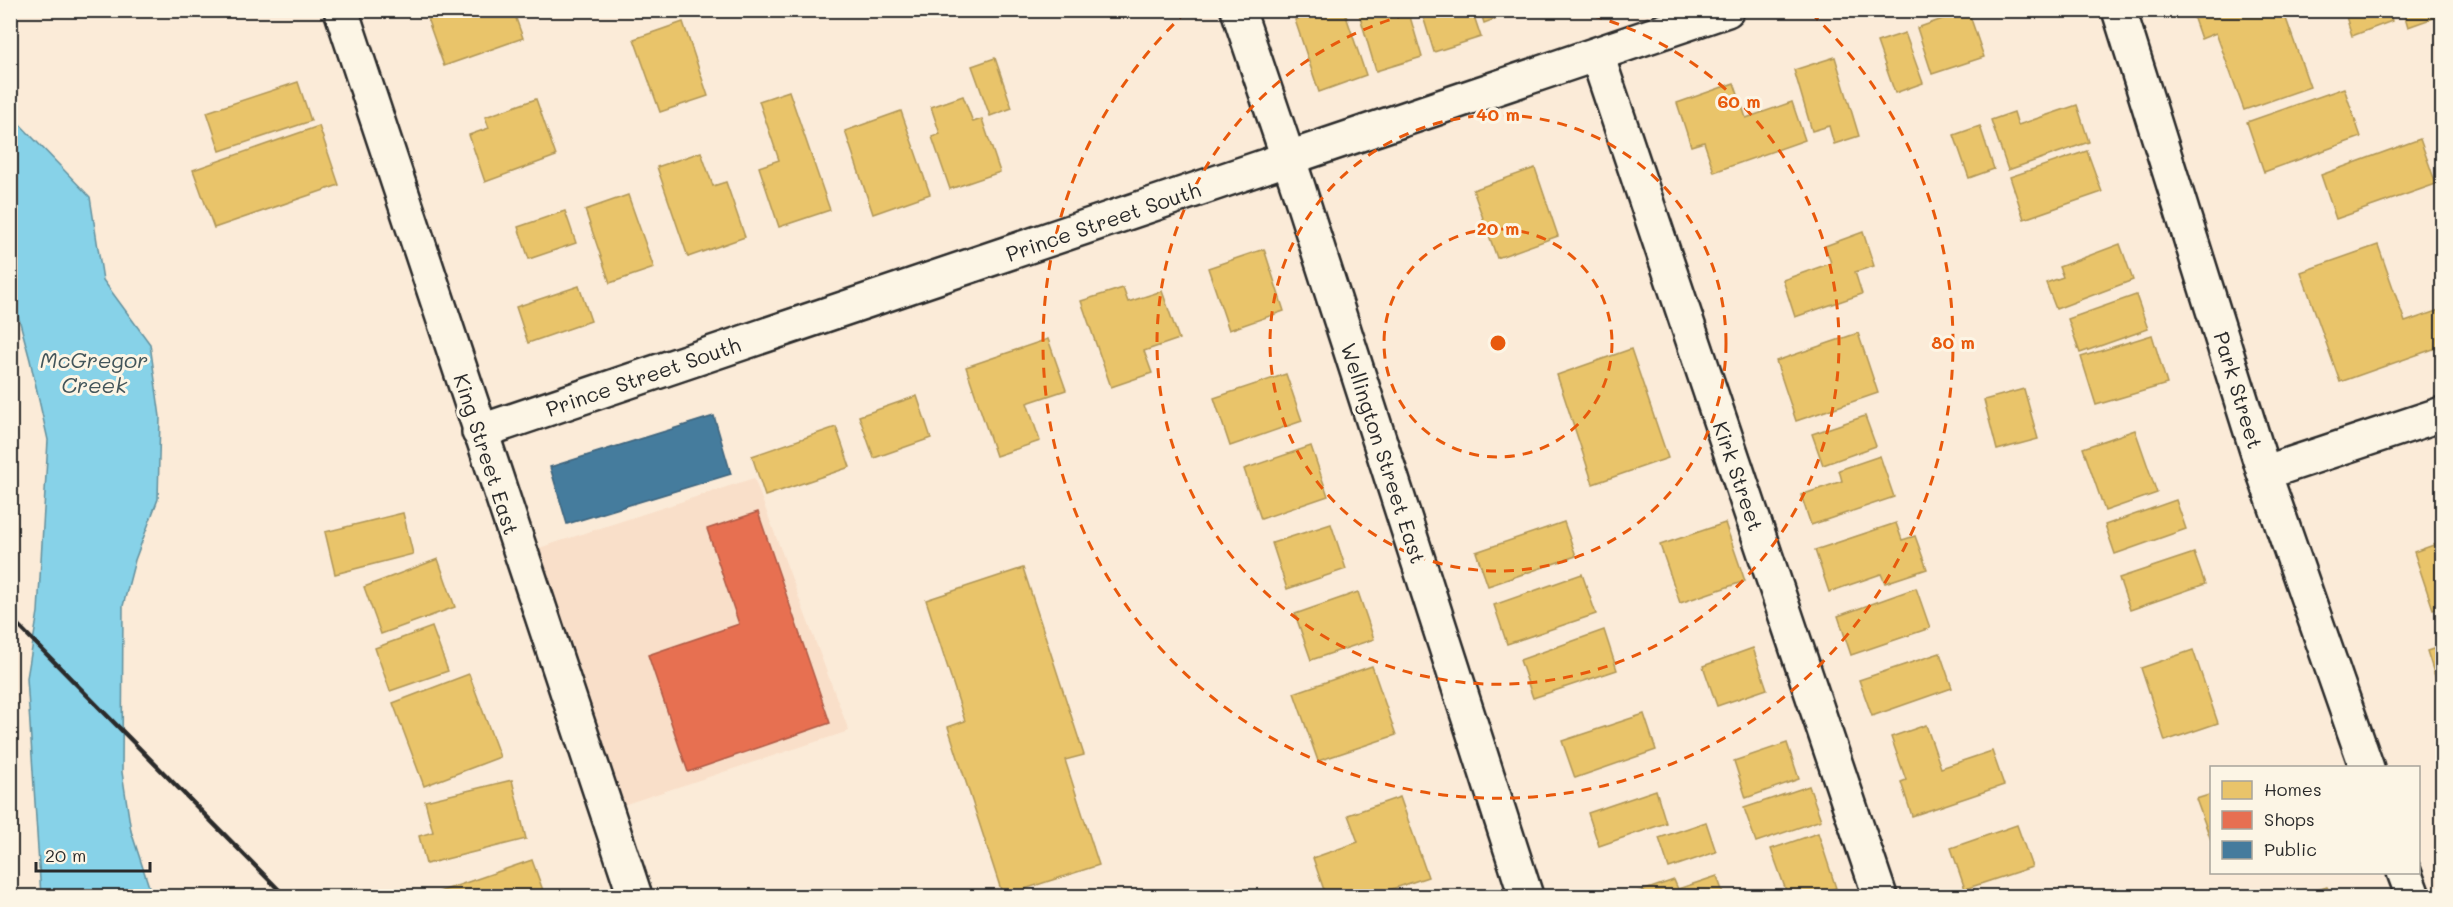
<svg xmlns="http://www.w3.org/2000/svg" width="2453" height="907" viewBox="0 0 2453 907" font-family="Mali,sans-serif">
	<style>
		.built { fill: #f9dfc9 }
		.water { fill: #87d2e8; stroke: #628f9c; stroke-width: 1.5 }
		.homes { fill: #e9c46a; stroke: #b09657; stroke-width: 1.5 }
		.shops { fill: #e76f51; stroke: #af5b46; stroke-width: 1.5 }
		.public { fill: #457b9d; stroke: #3d637b; stroke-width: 1.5 }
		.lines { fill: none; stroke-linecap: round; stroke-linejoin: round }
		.minor-casing { stroke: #2b2b2b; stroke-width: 38 }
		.tertiary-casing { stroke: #2b2b2b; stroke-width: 38 }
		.minor { stroke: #fcf5e5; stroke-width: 33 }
		.tertiary { stroke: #fcf5e5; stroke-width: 33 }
		.rail { stroke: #2b2b2b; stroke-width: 4.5 }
		.ring { fill: none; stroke: #e8590c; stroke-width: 3; stroke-dasharray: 10 8 }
		.labels { text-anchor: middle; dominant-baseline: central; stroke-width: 6; stroke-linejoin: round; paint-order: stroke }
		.street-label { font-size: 21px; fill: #2b2b2b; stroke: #fcf5e5 }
		.water-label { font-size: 22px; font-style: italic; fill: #42555a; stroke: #fcf5e5 }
		.centre { fill: #e8590c; stroke: #fcf5e5; stroke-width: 3 }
		.ring-label { font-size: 18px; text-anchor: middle; font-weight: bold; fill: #e8590c; stroke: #fcf5e5; stroke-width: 6; stroke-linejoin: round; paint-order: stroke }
	</style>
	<rect width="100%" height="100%" fill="#fbebd8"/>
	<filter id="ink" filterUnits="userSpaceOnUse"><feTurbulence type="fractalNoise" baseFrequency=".0167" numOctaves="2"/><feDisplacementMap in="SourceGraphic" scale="12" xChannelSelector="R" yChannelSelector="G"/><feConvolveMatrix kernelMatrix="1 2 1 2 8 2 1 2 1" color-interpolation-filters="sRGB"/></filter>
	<g filter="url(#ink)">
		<path class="built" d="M 754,478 L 849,731 L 623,805 L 536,549 Z"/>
		<path class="water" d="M 10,114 L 90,197 L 103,280 L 150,344 L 160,417 L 158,499 L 135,560 L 123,606 L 122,772 L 131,831 L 152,896 L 41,896 L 27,678 L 38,612 L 48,440 L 30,360 L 11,289 Z"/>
		<g class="homes">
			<path d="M 449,10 L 513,10 L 523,38 L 444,66 L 427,18 Z"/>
			<path d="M 1323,10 L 1344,10 L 1366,75 L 1319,92 L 1295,20 Z"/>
			<path d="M 1358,10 L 1408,10 L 1422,57 L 1376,71 Z"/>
			<path d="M 1421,10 L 1472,10 L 1481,37 L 1434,52 Z"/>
			<path d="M 1480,10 L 1516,10 L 1516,11 L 1484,23 Z"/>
			<path d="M 1968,10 L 1984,57 L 1932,74 L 1917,28 Z"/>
			<path d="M 2191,10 L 2283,10 L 2310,87 L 2244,110 L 2216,33 L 2201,39 Z"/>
			<path d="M 2344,10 L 2389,10 L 2392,21 L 2352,36 Z"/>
			<path d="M 2403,10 L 2442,10 L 2442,15 L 2408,27 Z"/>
			<path d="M 683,22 L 708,96 L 660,112 L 634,39 Z"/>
			<path d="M 1905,33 L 1923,83 L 1895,93 L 1877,42 Z"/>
			<path d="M 1835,57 L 1859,136 L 1834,144 L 1829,126 L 1812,131 L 1794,70 Z"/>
			<path d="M 995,58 L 1012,108 L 990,116 L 972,66 Z"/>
			<path d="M 298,82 L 311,121 L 220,151 L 207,112 Z"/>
			<path d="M 1734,83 L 1746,118 L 1792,102 L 1805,140 L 1714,172 L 1704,142 L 1691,146 L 1677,103 Z"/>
			<path d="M 2344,88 L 2361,137 L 2264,172 L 2247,122 Z"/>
			<path d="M 789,91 L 830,210 L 779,227 L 759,167 L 779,160 L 759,101 Z"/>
			<path d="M 963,96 L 973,122 L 982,119 L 1000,172 L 950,189 L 932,137 L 940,134 L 931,107 Z"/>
			<path d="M 536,99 L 556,156 L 485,182 L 469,135 L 489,128 L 485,117 Z"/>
			<path d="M 2077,105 L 2089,142 L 2008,170 L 1991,120 L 2014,112 L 2018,125 Z"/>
			<path d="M 901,111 L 930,194 L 873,214 L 845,131 Z"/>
			<path d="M 319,126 L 339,185 L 214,228 L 193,170 Z"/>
			<path d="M 1980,126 L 1994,169 L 1969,178 L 1954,135 Z"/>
			<path d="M 2420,139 L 2436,184 L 2336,219 L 2321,175 Z"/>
			<path d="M 2087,151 L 2102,192 L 2024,219 L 2010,177 Z"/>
			<path d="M 701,152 L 713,186 L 726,182 L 745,237 L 688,257 L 657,167 Z"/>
			<path d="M 1535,168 L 1558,236 L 1497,258 L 1473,190 Z"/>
			<path d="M 628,195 L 654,268 L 610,283 L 585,210 Z"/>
			<path d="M 565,211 L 576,243 L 529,259 L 518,227 Z"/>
			<path d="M 1863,232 L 1874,266 L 1855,272 L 1862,294 L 1795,317 L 1783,280 L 1831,263 L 1825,246 Z"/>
			<path d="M 2120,244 L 2133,280 L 2056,309 L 2046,283 L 2063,277 L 2059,267 Z"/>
			<path d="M 2378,245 L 2405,322 L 2442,309 L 2442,346 L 2340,382 L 2301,272 Z"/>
			<path d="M 1264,249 L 1284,311 L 1229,330 L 1208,268 Z"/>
			<path d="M 579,286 L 591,321 L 528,343 L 516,307 Z"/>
			<path d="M 1123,288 L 1128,302 L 1162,291 L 1179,339 L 1144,351 L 1152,373 L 1111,387 L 1081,301 Z"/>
			<path d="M 2136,295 L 2148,329 L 2080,353 L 2068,319 Z"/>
			<path d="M 1858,333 L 1878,393 L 1796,421 L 1776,361 Z"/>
			<path d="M 2152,335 L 2167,384 L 2096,405 L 2081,357 Z"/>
			<path d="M 1048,339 L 1066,390 L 1027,403 L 1040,441 L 996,456 L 966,367 Z"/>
			<path d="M 1631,349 L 1668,458 L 1593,484 L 1557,375 Z"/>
			<path d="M 1286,374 L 1302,421 L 1230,446 L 1214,398 Z"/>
			<path d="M 2024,389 L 2038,439 L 1997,450 L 1984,400 Z"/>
			<path d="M 917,396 L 931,438 L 874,458 L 859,416 Z"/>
			<path d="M 1865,416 L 1876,446 L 1823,465 L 1812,434 Z"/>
			<path d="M 836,427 L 850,467 L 765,496 L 752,456 Z"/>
			<path d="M 2135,430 L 2157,493 L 2105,511 L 2083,448 Z"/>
			<path d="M 1311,446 L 1328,496 L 1261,519 L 1244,469 Z"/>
			<path d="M 1880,456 L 1894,497 L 1811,525 L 1801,495 L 1842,481 L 1839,470 Z"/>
			<path d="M 2176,500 L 2186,529 L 2115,554 L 2105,525 Z"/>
			<path d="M 403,513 L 413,554 L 335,574 L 325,532 Z"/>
			<path d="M 1564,522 L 1576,556 L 1488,586 L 1476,552 Z"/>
			<path d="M 1725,523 L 1745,581 L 1680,603 L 1660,545 Z"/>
			<path d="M 1896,523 L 1902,540 L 1915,536 L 1927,569 L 1885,583 L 1881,574 L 1829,592 L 1815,550 Z"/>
			<path d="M 1331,524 L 1346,569 L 1287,589 L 1272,543 Z"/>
			<path d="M 2442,542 L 2442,606 L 2433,609 L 2414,552 Z"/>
			<path d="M 2194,553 L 2205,584 L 2130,610 L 2119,578 Z"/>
			<path d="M 438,559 L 455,607 L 381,634 L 364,587 Z"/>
			<path d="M 1023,568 L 1084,755 L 1065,760 L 1099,865 L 1003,896 L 948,727 L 965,721 L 926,600 Z"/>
			<path d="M 1582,574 L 1596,614 L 1507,644 L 1494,605 Z"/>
			<path d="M 1916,588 L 1930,628 L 1851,655 L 1838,616 Z"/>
			<path d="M 1358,592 L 1374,639 L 1311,660 L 1295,614 Z"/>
			<path d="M 432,627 L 448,671 L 390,691 L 375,648 Z"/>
			<path d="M 1604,630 L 1617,670 L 1533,698 L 1520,660 Z"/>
			<path d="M 2442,646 L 2442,691 L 2440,692 L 2427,651 Z"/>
			<path d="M 1753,648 L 1767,689 L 1717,706 L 1703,666 Z"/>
			<path d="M 2193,650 L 2218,723 L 2165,741 L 2141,668 Z"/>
			<path d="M 1940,653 L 1952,688 L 1872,716 L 1859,680 Z"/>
			<path d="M 1372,666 L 1396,735 L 1318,761 L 1294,693 Z"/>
			<path d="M 469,674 L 500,757 L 424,786 L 393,703 Z"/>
			<path d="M 1644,714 L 1656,750 L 1575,778 L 1562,741 Z"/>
			<path d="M 1926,725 L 1941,768 L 1992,751 L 2004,785 L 1912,816 L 1901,782 L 1906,780 L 1891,737 Z"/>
			<path d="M 1787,743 L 1799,779 L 1746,798 L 1734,761 Z"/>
			<path d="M 512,780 L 526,839 L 426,864 L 419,836 L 433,832 L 425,801 Z"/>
			<path d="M 1809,786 L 1821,820 L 1756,842 L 1744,808 Z"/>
			<path d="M 1656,790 L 1666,823 L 1599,846 L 1588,813 Z"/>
			<path d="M 2212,794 L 2212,843 L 2196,799 Z"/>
			<path d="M 1400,797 L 1428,877 L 1371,896 L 1326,896 L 1313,858 L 1358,842 L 1348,815 Z"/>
			<path d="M 1706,822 L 1716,852 L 1669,868 L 1659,838 Z"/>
			<path d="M 2017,825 L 2032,867 L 1965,889 L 1951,848 Z"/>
			<path d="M 1818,833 L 1836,888 L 1812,896 L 1788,896 L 1771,849 Z"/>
			<path d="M 532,860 L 545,896 L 440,896 L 439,892 Z"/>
			<path d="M 1717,876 L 1724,896 L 1631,896 L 1630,895 L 1674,880 L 1678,889 Z"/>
			<path d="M 2327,887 L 2331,896 L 2300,896 Z"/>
		</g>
		<path class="shops" d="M 758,512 L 830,723 L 688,772 L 648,655 L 739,624 L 707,529 Z"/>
		<path class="public" d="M 714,416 L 731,474 L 567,524 L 550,467 Z"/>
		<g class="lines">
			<defs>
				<g id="minor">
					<path d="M 341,10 L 635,896"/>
					<path d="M 1238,10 L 1298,187 L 1526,896"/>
					<path d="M 1597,55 L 1880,896"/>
					<path d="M 479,432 L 1727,10"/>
					<path d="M 2264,473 L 2442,414"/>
				</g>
				<g id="tertiary">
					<path d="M 2119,10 L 2264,473 L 2367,768"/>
					<path d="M 2404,872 L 2413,896"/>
				</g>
			</defs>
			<use href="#minor" class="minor-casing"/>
			<use href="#tertiary" class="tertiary-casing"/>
			<use href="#minor" class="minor"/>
			<use href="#tertiary" class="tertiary"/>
			<path class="rail" d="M 10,617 L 285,896"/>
		</g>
	</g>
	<g class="ring">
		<circle cx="1498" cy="343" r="114"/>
		<circle cx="1498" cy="343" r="228"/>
		<path d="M1575 11A341 341 0 1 1 1421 11"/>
		<path d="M1811 13A455 455 0 1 1 1185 13"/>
	</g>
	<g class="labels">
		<g class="street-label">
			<text transform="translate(1103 221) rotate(-19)">Prince Street South</text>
			<text transform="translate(643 376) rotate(-19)">Prince Street South</text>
			<text transform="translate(2239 390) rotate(73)">Park Street</text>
			<text transform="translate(1384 453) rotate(72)">Wellington Street East</text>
			<text transform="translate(487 454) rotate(72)">King Street East</text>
			<text transform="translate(1739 476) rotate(71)">Kirk Street</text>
		</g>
		<g class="water-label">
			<text x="94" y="359">McGregor<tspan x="94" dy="25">Creek</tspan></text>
		</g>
	</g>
	<circle cx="1498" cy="343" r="9" class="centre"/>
	<g class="ring-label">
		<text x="1739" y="108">60 m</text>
		<text x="1498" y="121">40 m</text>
		<text x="1498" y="235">20 m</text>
		<text x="1953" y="349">80 m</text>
	</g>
	<rect width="2453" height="907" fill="none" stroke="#fcf5e5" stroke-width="36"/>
	<rect x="18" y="18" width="2417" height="871" fill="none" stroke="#2b2b2b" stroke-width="2" filter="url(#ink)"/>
	<rect x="2210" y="766" width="210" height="108" fill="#fcf5e5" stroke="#a8a49b" stroke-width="1.5"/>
	<rect x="2222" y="781" width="30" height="18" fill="#e9c46a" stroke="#a8a49b" stroke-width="1.5"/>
	<text x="2264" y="796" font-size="18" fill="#2b2b2b">Homes</text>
	<rect x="2222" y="811" width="30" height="18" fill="#e76f51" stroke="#a8a49b" stroke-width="1.5"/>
	<text x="2264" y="826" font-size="18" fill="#2b2b2b">Shops</text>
	<rect x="2222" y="841" width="30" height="18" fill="#457b9d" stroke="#a8a49b" stroke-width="1.5"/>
	<text x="2264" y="856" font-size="18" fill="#2b2b2b">Public</text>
	<path d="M36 862v9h114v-9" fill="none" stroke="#2b2b2b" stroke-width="3"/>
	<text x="45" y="862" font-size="18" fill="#2b2b2b" stroke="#fcf5e5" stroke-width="4.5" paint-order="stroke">20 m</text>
</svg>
